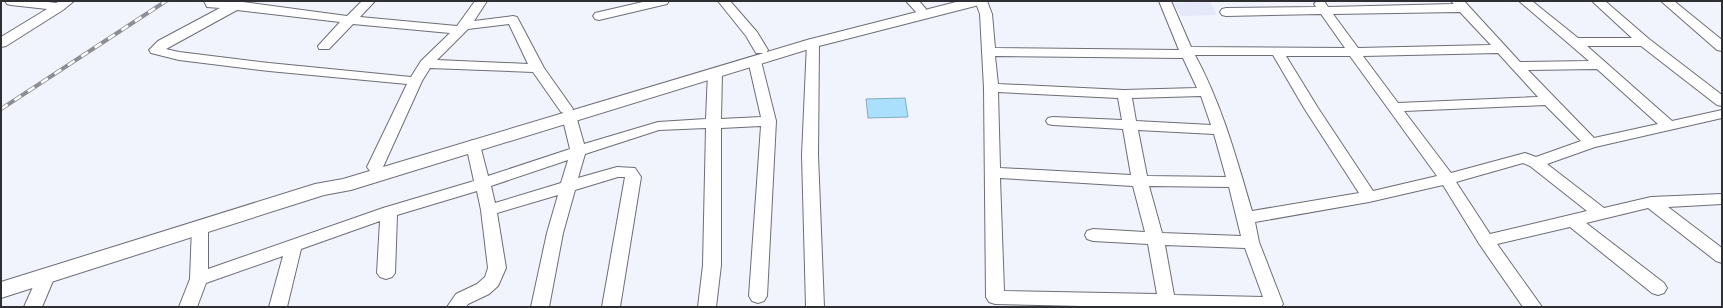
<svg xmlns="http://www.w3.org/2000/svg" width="1723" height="308" viewBox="0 0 1723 308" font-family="'Sofia Sans Condensed',sans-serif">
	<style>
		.built { fill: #e4e8f9 }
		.water { fill: #aae0fb; stroke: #85abbf }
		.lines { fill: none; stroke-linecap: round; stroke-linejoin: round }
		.minor-casing { stroke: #6d6e77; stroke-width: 2 }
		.major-casing { stroke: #6d6e77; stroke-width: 2 }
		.minor { fill: #fff; fill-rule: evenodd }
		.major { fill: #fff; fill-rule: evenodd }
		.rail-casing { stroke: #8d8e95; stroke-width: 4 }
		.rail { stroke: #fff; stroke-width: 2.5; stroke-dasharray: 8; stroke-linecap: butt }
	</style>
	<rect width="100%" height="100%" fill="#f1f3fd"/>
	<path class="built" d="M 1210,2 L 1217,15 L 1181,16 L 1174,3 Z"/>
	<path class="water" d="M 905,98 L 908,117 L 868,118 L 866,99 Z"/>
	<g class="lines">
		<defs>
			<g id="minor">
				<path d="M 5,1 L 40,1 L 56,3 L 60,1 L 74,1 L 63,10 L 6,46 L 1,47 L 1,37 L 47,9 L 11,5 L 7,4 Z"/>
				<path d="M 204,1 L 236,1 L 347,16 L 362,1 L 375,1 L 360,17 L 457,26 L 475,1 L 487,1 L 474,21 L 513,16 L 517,17 L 544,68 L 573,109 L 571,112 L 574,113 L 576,116 L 584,144 L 658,122 L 706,119 L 708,72 L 710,69 L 720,69 L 722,72 L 721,119 L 761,117 L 748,60 L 750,57 L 760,57 L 776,121 L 767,296 L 764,301 L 758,303 L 752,301 L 749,296 L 761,126 L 721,128 L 721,265 L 716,307 L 698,307 L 703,265 L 706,128 L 659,130 L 585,154 L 578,178 L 617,167 L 635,168 L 641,177 L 620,307 L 602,307 L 625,177 L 618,177 L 575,190 L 563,233 L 549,307 L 531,307 L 547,233 L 558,195 L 497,213 L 506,268 L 498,286 L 489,294 L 468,304 L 466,307 L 447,307 L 456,294 L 477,284 L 485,277 L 488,268 L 481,210 L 477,191 L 397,215 L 395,273 L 392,277 L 386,279 L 380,277 L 377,273 L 380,221 L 301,249 L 287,307 L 269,307 L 283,256 L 206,283 L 197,307 L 179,307 L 190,279 L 192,227 L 194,223 L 200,221 L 206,223 L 208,227 L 208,269 L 383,208 L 474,181 L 466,145 L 468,142 L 473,140 L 478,142 L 480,145 L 488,176 L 570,149 L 562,116 L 564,113 L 561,112 L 533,72 L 430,68 L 422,81 L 383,167 L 380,171 L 375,172 L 370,171 L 367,167 L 407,84 L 269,71 L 179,60 L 151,53 L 149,50 L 158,41 L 220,8 L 207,7 ZM 237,10 L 340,22 L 318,46 L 319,49 L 329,49 L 353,24 L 450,33 L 421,61 L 411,77 L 269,63 L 179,52 L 166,49 ZM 509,24 L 528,64 L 437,60 L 468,29 ZM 568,160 L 561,183 L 495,203 L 491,186 Z"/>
				<path d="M 647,1 L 669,1 L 667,4 L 599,20 L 595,19 L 593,16 L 595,13 Z"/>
				<path d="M 718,1 L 730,1 L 757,32 L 768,50 L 766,53 L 756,53 L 746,36 Z"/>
				<path d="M 906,1 L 919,1 L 926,9 L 924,12 L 916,12 Z"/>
				<path d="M 975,1 L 987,1 L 992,14 L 995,48 L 1179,50 L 1159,1 L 1171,1 L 1191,47 L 1345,48 L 1321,14 L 1226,16 L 1222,15 L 1220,12 L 1222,9 L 1226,8 L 1316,7 L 1314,4 L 1317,1 L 1324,1 L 1328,7 L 1454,4 L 1451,1 L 1464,1 L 1520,62 L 1589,61 L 1519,1 L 1532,1 L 1578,38 L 1632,38 L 1592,1 L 1605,1 L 1649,39 L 1722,95 L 1722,106 L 1717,105 L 1641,46 L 1587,46 L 1672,121 L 1722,110 L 1722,118 L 1595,147 L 1547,164 L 1604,208 L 1651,197 L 1722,194 L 1722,204 L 1668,207 L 1722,248 L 1722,263 L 1716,261 L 1648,208 L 1586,223 L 1664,283 L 1667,288 L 1664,293 L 1658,295 L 1652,293 L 1570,227 L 1497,244 L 1542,307 L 1523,307 L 1480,245 L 1443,185 L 1369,202 L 1255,222 L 1259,242 L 1283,304 L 1281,307 L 1125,307 L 995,304 L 989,302 L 986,297 L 984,88 L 980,14 ZM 1460,12 L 1491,45 L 1358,48 L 1333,14 ZM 1498,53 L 1538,97 L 1398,103 L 1363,56 ZM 1195,55 L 1273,55 L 1304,108 L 1359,193 L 1252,211 C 1236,157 1222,105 1195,55 ZM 995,56 L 1183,58 L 1197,88 L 1124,90 L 998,84 ZM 1286,56 L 1350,56 L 1437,176 L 1373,191 L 1318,108 ZM 1597,69 L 1658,124 L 1594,138 L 1528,70 ZM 998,92 L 1118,98 L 1122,120 L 1053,117 L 1048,118 L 1046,121 L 1048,124 L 1053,125 L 1123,129 L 1131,175 L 1000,168 ZM 1201,96 L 1211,125 L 1136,121 L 1132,98 ZM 1545,105 L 1581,141 L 1536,157 L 1525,153 L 1451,173 L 1404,111 ZM 1138,130 L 1214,134 L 1226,177 L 1147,176 ZM 1523,163 L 1530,166 L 1587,211 L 1490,234 L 1456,182 ZM 1000,178 L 1133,186 L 1145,232 L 1093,229 L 1087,231 L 1085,235 L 1087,239 L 1093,241 L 1148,244 L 1157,294 L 1004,291 ZM 1149,186 L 1229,187 L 1241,236 L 1162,233 ZM 1165,245 L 1245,248 L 1263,297 L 1174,295 Z"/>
				<path d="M 1661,1 L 1674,1 L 1722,40 L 1722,51 L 1717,50 Z"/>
				<path d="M 813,39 L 818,40 L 819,43 L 818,155 L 824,307 L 806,307 L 802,155 L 807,43 L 808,40 Z"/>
				<path d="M 46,270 L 52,271 L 55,276 L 42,307 L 24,307 L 40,271 Z"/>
			</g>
			<path id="major" d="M 960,1 L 986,1 L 983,4 L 819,46 L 351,190 L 324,195 L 1,298 L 1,282 L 315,184 L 343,179 L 807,40 Z"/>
		</defs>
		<use href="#minor" class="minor-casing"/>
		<use href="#major" class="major-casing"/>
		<use href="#minor" class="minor"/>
		<use href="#major" class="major"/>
		<defs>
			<path id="rail" d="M 1,109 L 166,1"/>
		</defs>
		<use href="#rail" class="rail-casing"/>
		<use href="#rail" class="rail"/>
	</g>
	<rect width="1723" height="308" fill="none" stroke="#2e2f32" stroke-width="4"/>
</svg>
